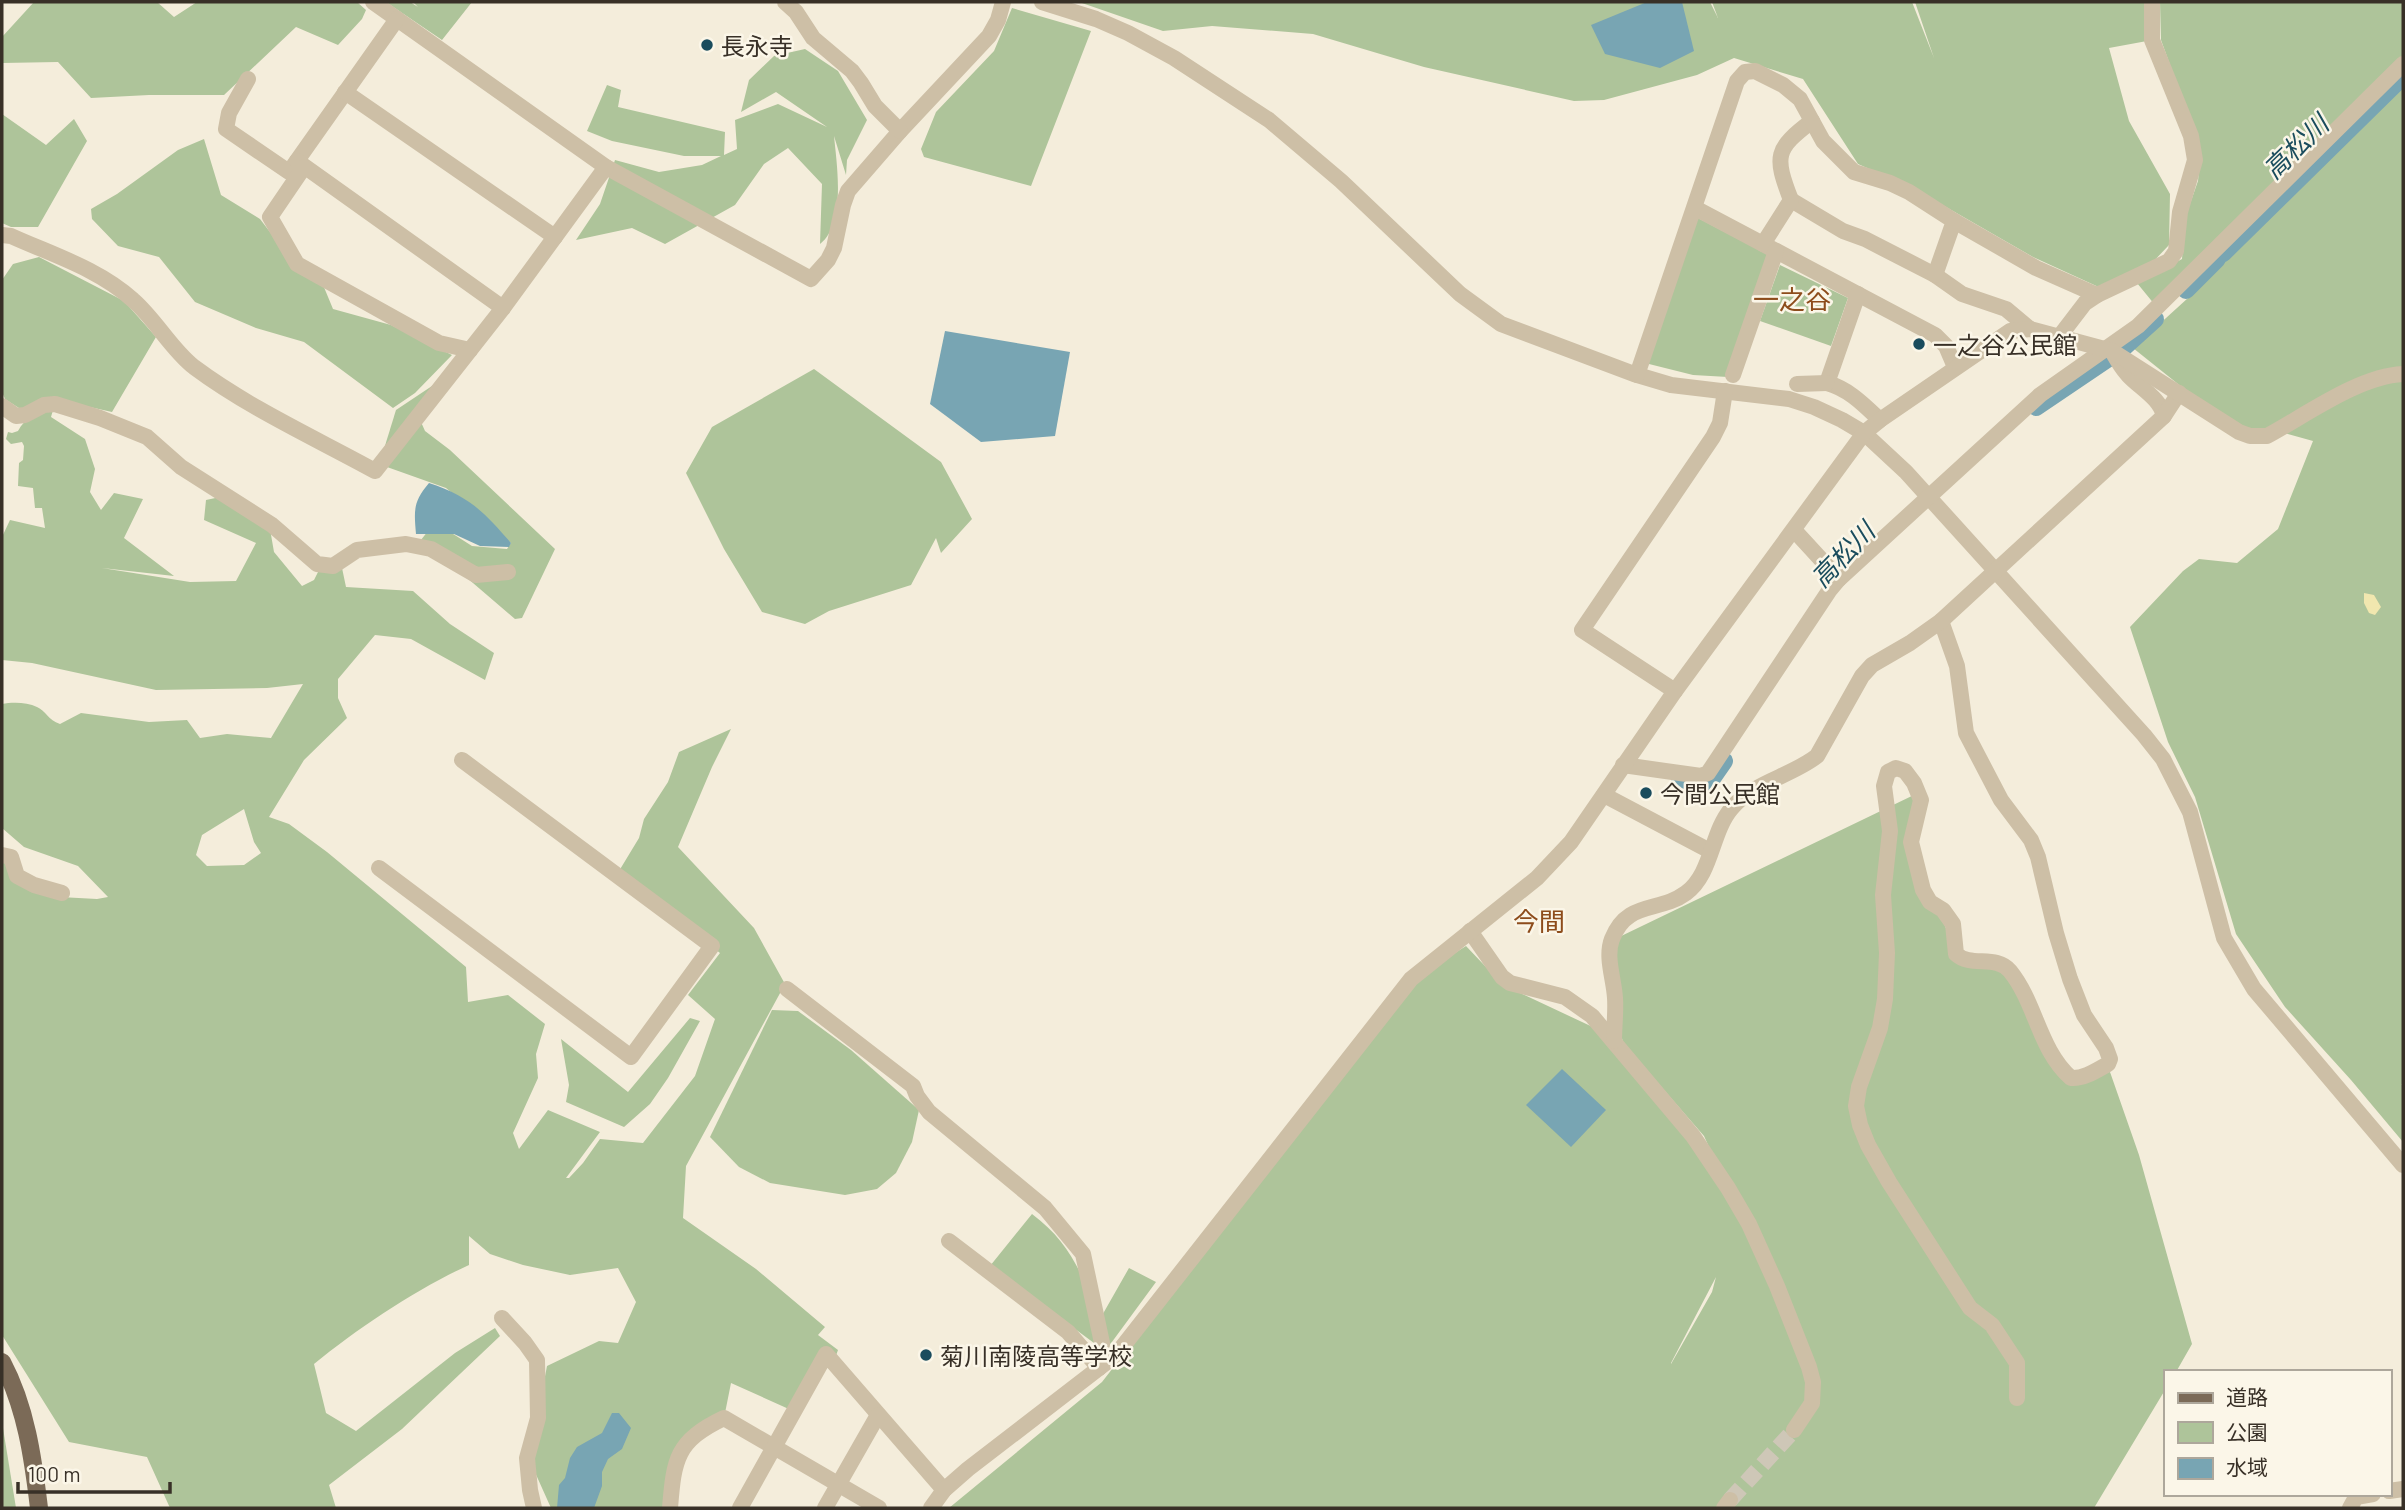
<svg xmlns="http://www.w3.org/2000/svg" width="2405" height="1510" viewBox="0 0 2405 1510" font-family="Barlow,'Noto Sans JP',sans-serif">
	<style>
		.green { fill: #aec49a; fill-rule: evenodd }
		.sand { fill: #f1e7af }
		.water { fill: #78a5b3 }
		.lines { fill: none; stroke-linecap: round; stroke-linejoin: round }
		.river { stroke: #78a5b3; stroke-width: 18 }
		.minor-tunnel { stroke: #cec7b7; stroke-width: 16; stroke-dasharray: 16 8; stroke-linecap: butt }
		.minor { stroke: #cdbfa6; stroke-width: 16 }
		.major { stroke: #7b6a57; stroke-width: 18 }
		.poi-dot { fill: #1a4c5d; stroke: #fbf6e8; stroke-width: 2.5 }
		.labels { text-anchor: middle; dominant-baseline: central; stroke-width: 5; stroke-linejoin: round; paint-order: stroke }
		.poi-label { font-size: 24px; fill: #383027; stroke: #fbf6e8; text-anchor: start }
		.water-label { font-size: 26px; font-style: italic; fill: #1a4c5d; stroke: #fbf6e8 }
		.neighbourhood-label { font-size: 26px; fill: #8d4c1b; stroke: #fbf6e8 }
	</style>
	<rect width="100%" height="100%" fill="#f4eddb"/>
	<g class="green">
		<path d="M 34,2 L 157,2 L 174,17 L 197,2 L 357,2 L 366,10 L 362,19 L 338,45 L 296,27 L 224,95 L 149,95 L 91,98 L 58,62 L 2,63 L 2,37 Z"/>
		<path d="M 386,2 L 410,2 L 418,7 L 413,2 L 472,2 L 442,40 Z"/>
		<path d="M 1079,2 L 1710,2 L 1718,18 L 1712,2 L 1912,2 L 1934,58 L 1915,2 L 2147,2 L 2147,41 L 2109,48 L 2129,121 L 2170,194 L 2169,245 L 2151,264 L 2103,289 L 2033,257 L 1913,188 L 1858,164 L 1803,79 L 1734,58 L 1697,75 L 1604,100 L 1574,101 L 1424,67 L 1313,34 L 1212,26 L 1163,31 Z"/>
		<path d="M 2160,2 L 2403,2 L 2403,1084 L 2401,1084 L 2403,1085 L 2403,1142 L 2351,1080 L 2285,1007 L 2236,934 L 2195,797 L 2168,742 L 2130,627 L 2183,571 L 2199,559 L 2237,563 L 2278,529 L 2313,441 L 2277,431 L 2255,433 L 2198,400 L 2133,348 L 2199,288 L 2242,223 L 2155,305 L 2137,283 L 2182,259 L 2185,218 L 2198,181 L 2201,150 L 2161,40 Z"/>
		<path d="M 1012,8 L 1091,31 L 1031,186 L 924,157 L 921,149 L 936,112 L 994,51 Z"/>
		<path d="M 805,49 L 838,71 L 867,120 L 847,160 L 846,175 L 834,136 C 837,166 846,224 820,244 L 822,184 L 788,148 L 764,164 L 735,205 L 665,244 L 632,228 L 576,240 L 600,204 L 615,160 L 659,172 L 702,165 L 721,156 L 684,156 L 612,141 L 587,131 L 607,85 L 621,90 L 618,107 L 725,132 L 724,155 L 737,149 L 735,120 L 778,104 L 827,127 L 776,92 L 741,112 L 749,80 L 774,56 Z"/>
		<path d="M 2,114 L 46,145 L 74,119 L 87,141 L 38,227 L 11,227 L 2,223 Z"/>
		<path d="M 204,139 L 221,195 L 260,219 L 296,266 L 321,280 L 333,309 L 391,325 L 452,355 L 415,393 L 393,408 L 304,342 L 256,328 L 195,302 L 159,257 L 118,246 L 92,219 L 91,209 L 117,194 L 178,150 Z"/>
		<path d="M 1696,217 L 1771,256 L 1728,377 L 1693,375 L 1645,363 Z"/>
		<path d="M 39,257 L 124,301 L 156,337 L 112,412 L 54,399 L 22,410 L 5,399 L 2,392 L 2,280 L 13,264 Z"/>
		<path d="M 1780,265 L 1848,298 L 1831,346 L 1760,321 Z"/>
		<path d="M 814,369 L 941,462 L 972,519 L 941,553 L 936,538 L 911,585 L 829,611 L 805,624 L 762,612 L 724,549 L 686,473 L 712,427 Z"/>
		<path d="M 435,384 L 384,449 L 396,410 Z"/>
		<path d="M 53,410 L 51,417 L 85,439 L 95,469 L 90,492 L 101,510 L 114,493 L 143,499 L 124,538 L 174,576 L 102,568 L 190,582 L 236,581 L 256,543 L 204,520 L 206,500 L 220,497 L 270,529 L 274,552 L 302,586 L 314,580 L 320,568 L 342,568 L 346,587 L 413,591 L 450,624 L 494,653 L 485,680 L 411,639 L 375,635 L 338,679 L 338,698 L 347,718 L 304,760 L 269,817 L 289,824 L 327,852 L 466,967 L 468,1002 L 508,995 L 545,1024 L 536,1054 L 538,1078 L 513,1133 L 519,1149 L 548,1110 L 600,1132 L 566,1178 L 569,1178 L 583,1163 L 600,1139 L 643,1143 L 695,1076 L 715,1019 L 688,995 L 720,953 L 619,871 L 639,838 L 644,819 L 668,782 L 679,752 L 731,729 L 712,767 L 678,847 L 754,928 L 785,984 L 686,1166 L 683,1218 L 756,1269 L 825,1327 L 818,1335 L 838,1350 L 834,1361 L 825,1356 L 791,1410 L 731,1383 L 724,1418 L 685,1444 L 667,1508 L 551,1508 L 529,1459 L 547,1366 L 599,1341 L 618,1343 L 636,1302 L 618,1268 L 570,1275 L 523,1265 L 490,1254 L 469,1236 L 469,1265 C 418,1288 358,1328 314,1364 L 326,1413 L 356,1431 L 455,1353 L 495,1328 L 500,1336 L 402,1429 L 329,1485 L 336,1508 L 170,1508 L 147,1457 L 69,1442 L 2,1335 L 2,857 L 14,876 L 60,897 L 97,899 L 108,897 L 78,866 L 24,847 L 2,828 L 2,704 C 12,702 27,702 37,707 C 46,711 48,720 60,724 L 81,713 L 149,722 L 187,720 L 200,738 L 227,734 L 271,738 L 303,684 L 267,688 L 156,690 L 32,663 L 2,660 L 2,537 L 10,520 L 45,528 L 42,508 L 35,508 L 33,488 L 18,486 L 19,463 L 23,460 L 24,446 L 22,442 L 11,444 L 6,439 L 8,432 L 12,433 L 18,431 C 25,417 38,413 53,410 ZM 244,809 L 254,842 L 261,853 L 244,865 L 207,866 L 196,855 L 202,835 Z"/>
		<path d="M 421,422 L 425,431 L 450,450 L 555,549 L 522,618 L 515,619 L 438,553 L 417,545 L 428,531 L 439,525 L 472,546 L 507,549 L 511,543 L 446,488 L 387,467 Z"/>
		<path d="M 1918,793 L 1911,842 L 1956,953 L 1998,962 L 2071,1078 L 2110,1072 L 2139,1155 L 2192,1344 L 2176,1372 L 2165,1372 L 2165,1390 L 2094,1508 L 949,1508 L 1102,1382 L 1417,977 L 1466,946 L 1503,985 L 1597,1029 L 1726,1184 L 1704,1136 L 1623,1043 L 1615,1005 L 1615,939 ZM 1716,1277 L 1712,1292 L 1671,1364 L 1671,1363 Z"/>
		<path d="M 772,1010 L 798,1011 L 851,1050 L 919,1110 L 912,1142 L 896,1173 L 877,1189 L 845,1195 L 770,1183 L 739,1167 L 710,1137 Z"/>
		<path d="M 690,1018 L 700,1021 L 668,1078 L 650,1104 L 624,1127 L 566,1102 L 569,1085 L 561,1039 L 628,1092 Z"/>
		<path d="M 1032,1214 C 1071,1243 1082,1275 1100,1319 L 1129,1268 L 1156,1282 L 1109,1346 L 1098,1346 L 990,1266 Z"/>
		<path d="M 2,1422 L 16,1508 L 2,1508 Z"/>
	</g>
	<path class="sand" d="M 2364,593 L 2374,595 L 2381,607 L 2375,615 L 2369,613 L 2364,603 Z"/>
	<g class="water">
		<path d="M 1647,2 L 1682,2 L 1694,51 L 1660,68 L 1605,54 L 1591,25 Z"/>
		<path d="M 945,331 L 1070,352 L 1055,436 L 981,442 L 930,404 Z"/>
		<path d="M 429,483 C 469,496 484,512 511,543 L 509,547 L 480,546 L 454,534 L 416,534 C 414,510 413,502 429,483 Z"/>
		<path d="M 1562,1069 L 1606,1110 L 1571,1147 L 1526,1105 Z"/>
		<path d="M 612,1413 L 619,1413 L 631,1428 L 622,1449 L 608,1459 L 602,1472 L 602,1486 L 594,1508 L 557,1508 L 559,1485 L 565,1478 L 570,1458 L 577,1447 L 602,1433 Z"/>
	</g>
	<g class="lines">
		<g class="river">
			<path d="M 2223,253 L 2403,76"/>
			<path d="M 2186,290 L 2217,259"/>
			<path d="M 2124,347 L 2155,319"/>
			<path d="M 2036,407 L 2110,357"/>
			<path d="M 1680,779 L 1708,784 L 1724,761"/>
		</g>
		<path class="minor-tunnel" d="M 1730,1500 L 1794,1430"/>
		<g class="minor">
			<path d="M 373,2 L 606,167 L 811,279 L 828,260 L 834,248 L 843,205 L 848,191 L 900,131 L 989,36 L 998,20 L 1003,2"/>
			<path d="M 785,2 L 796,12 L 813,38 L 852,71 L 861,83 L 875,106 L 900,131"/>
			<path d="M 1042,2 L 1096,19 L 1128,33 L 1174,58 L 1269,120 L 1341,181 L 1460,294 L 1501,324 L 1634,374 L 1671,385 L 1789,399 L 1814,407 L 1842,420 L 1864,433 L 1906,472 L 2144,735 L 2163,759 L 2190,812 L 2224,938 L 2254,989 L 2403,1165"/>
			<path d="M 248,79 L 229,113 L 226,129 L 289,172 L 397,19"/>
			<path d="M 345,92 L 555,237"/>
			<path d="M 297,161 L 503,308"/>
			<path d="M 304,167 L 270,217 L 297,264 L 439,343 L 470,350"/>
			<path d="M 1791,200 L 1843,231 L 1865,239 L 1935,275 L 1962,294 L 2006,309 L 2030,329"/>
			<path d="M 1695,208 L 1935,335 L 1946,346 L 1955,367"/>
			<path d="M 1954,221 L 2036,268 L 2097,295"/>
			<path d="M 2,235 L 11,236 C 53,255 99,269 133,300 C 156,320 171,349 194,367 C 249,408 315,438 375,471 L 503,308 L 606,167"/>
			<path d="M 1763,244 L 1791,200 C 1774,156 1775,149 1812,121"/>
			<path d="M 1858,294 L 1827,383 C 1849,389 1864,405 1880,420"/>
			<path d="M 2059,337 L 2085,303 L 2097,295 L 2169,261 L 2176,251 L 2180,212 L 2195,160 L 2191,136 L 2152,40 L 2152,2"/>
			<path d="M 2112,351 C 2117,360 2121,367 2128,375 C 2140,388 2160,398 2164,416"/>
			<path d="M 1637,375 L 1737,81 L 1745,72 L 1755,71 L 1783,85 L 1800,99 L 1823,141 L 1854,172 L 1890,183 L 1909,192 L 1954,221 L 1935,275"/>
			<path d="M 1733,375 L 1776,251"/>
			<path d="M 1797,384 L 1827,383"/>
			<path d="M 2,406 L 16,416 L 25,415 L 44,405 L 55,404 L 100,418 L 147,437 L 181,467 L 272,525 L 317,564 L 333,566 L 357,550 L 406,544 L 431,549 L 476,575 L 508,572"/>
			<path d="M 1794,530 L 1839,579"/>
			<path d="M 1941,621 L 1957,666 L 1966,733 L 2001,800 L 2031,840 L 2038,857 L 2056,933 L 2070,979 L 2084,1015 L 2106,1048 L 2110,1059 L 2108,1064 C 2097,1070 2084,1079 2071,1078 C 2039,1050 2036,1003 2010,971 C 1996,954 1971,968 1956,954 L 1953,924 L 1943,910 L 1930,902 L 1923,890 L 1911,842 L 1921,800 L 1914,783 L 1905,771 L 1896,768 L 1888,772 L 1884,786 L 1890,831 L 1883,895 L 1887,953 L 1885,999 L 1880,1028 L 1859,1087 L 1856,1106 L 1860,1125 L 1868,1145 L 1889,1182 L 1970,1308 L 1992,1325 L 2017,1363 L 2017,1398"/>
			<path d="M 1675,691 L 1582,630 L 1713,437 L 1720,423 L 1725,391"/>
			<path d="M 1623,765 L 1701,776 L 1708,773 L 1829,591 L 1839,579 L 2040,395 L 2138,326 L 2403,64"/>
			<path d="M 1604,795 L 1710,851"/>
			<path d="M 2,855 L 11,857 L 17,876 L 34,885 L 62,893"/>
			<path d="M 379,868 L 631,1057 L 712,946 L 462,760"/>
			<path d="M 1470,931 L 1502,977 L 1510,983 L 1565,997 L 1592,1016 L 1693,1136 L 1728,1188 L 1749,1224 L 1777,1286 L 1809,1367 L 1813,1382 L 1812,1403 L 1794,1430"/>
			<path d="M 787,989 L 913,1086 L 917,1096 L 929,1112 L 1045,1208 L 1083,1254 L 1102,1343 L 1099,1368"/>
			<path d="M 1614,1041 C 1614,1027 1616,1012 1615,998 C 1614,979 1605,957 1612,939 C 1627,900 1659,913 1686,893 C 1712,874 1711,833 1731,809 C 1753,782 1790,777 1817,756 L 1862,676 L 1872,665 L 1910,643 L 1941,621 L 2164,416 L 2179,393"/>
			<path d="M 949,1241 L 1068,1332 L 1099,1368"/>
			<path d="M 502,1318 L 525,1343 L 537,1360 L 538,1418 L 527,1458 L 530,1490 L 534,1508"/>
			<path d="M 2389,1491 L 2403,1489"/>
			<path d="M 670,1508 C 674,1459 676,1441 724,1418 L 879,1508"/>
			<path d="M 740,1508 L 826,1354 L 944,1490"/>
			<path d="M 825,1508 L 878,1415"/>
			<path d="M 931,1508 L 944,1490 L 968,1469 L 1116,1355 L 1411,979 L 1537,878 L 1571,842 L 1675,691 L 1864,433 L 1880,420 L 2010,331 L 2030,329 L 2112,351 L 2239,432 L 2250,436 L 2267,436 C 2306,415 2359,376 2403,374"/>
			<path d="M 1724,1508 L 1730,1500"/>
			<path d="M 2350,1508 L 2356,1497 L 2373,1494"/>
		</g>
		<path class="major" d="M 2,1362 C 26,1407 33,1458 39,1508"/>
	</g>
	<g class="poi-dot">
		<circle cx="707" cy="45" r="7"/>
		<circle cx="1919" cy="344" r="7"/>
		<circle cx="1646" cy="793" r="7"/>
		<circle cx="926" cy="1355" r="7"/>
	</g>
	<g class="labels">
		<g class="poi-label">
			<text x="721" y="45">長永寺</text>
			<text x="1933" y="344">一之谷公民館</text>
			<text x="1660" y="793">今間公民館</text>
			<text x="940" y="1355">菊川南陵高等学校</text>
		</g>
		<g class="water-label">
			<text transform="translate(2295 146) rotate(-44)">高松川</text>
			<text transform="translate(1842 554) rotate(-46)">高松川</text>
		</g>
		<g class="neighbourhood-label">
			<text x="1792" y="298">一之谷</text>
			<text x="1539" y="920">今間</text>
		</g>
	</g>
	<rect width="2405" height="1510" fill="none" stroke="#383027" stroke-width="7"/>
	<rect x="2164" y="1370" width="228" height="126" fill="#fbf6e8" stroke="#ada79b" stroke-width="2"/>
	<rect x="2178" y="1393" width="35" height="10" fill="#7b6a57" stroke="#ada79b" stroke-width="2"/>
	<text x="2226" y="1405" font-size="21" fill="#383027">道路</text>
	<rect x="2178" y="1422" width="35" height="21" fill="#aec49a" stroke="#ada79b" stroke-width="2"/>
	<text x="2226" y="1440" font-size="21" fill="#383027">公園</text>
	<rect x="2178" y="1458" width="35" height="21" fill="#78a5b3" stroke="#ada79b" stroke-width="2"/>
	<text x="2226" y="1475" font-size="21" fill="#383027">水域</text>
	<path d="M18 1482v10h152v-10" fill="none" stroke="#383027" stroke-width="3.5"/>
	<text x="28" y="1482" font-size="21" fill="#383027" stroke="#fbf6e8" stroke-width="5" paint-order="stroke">100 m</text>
</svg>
